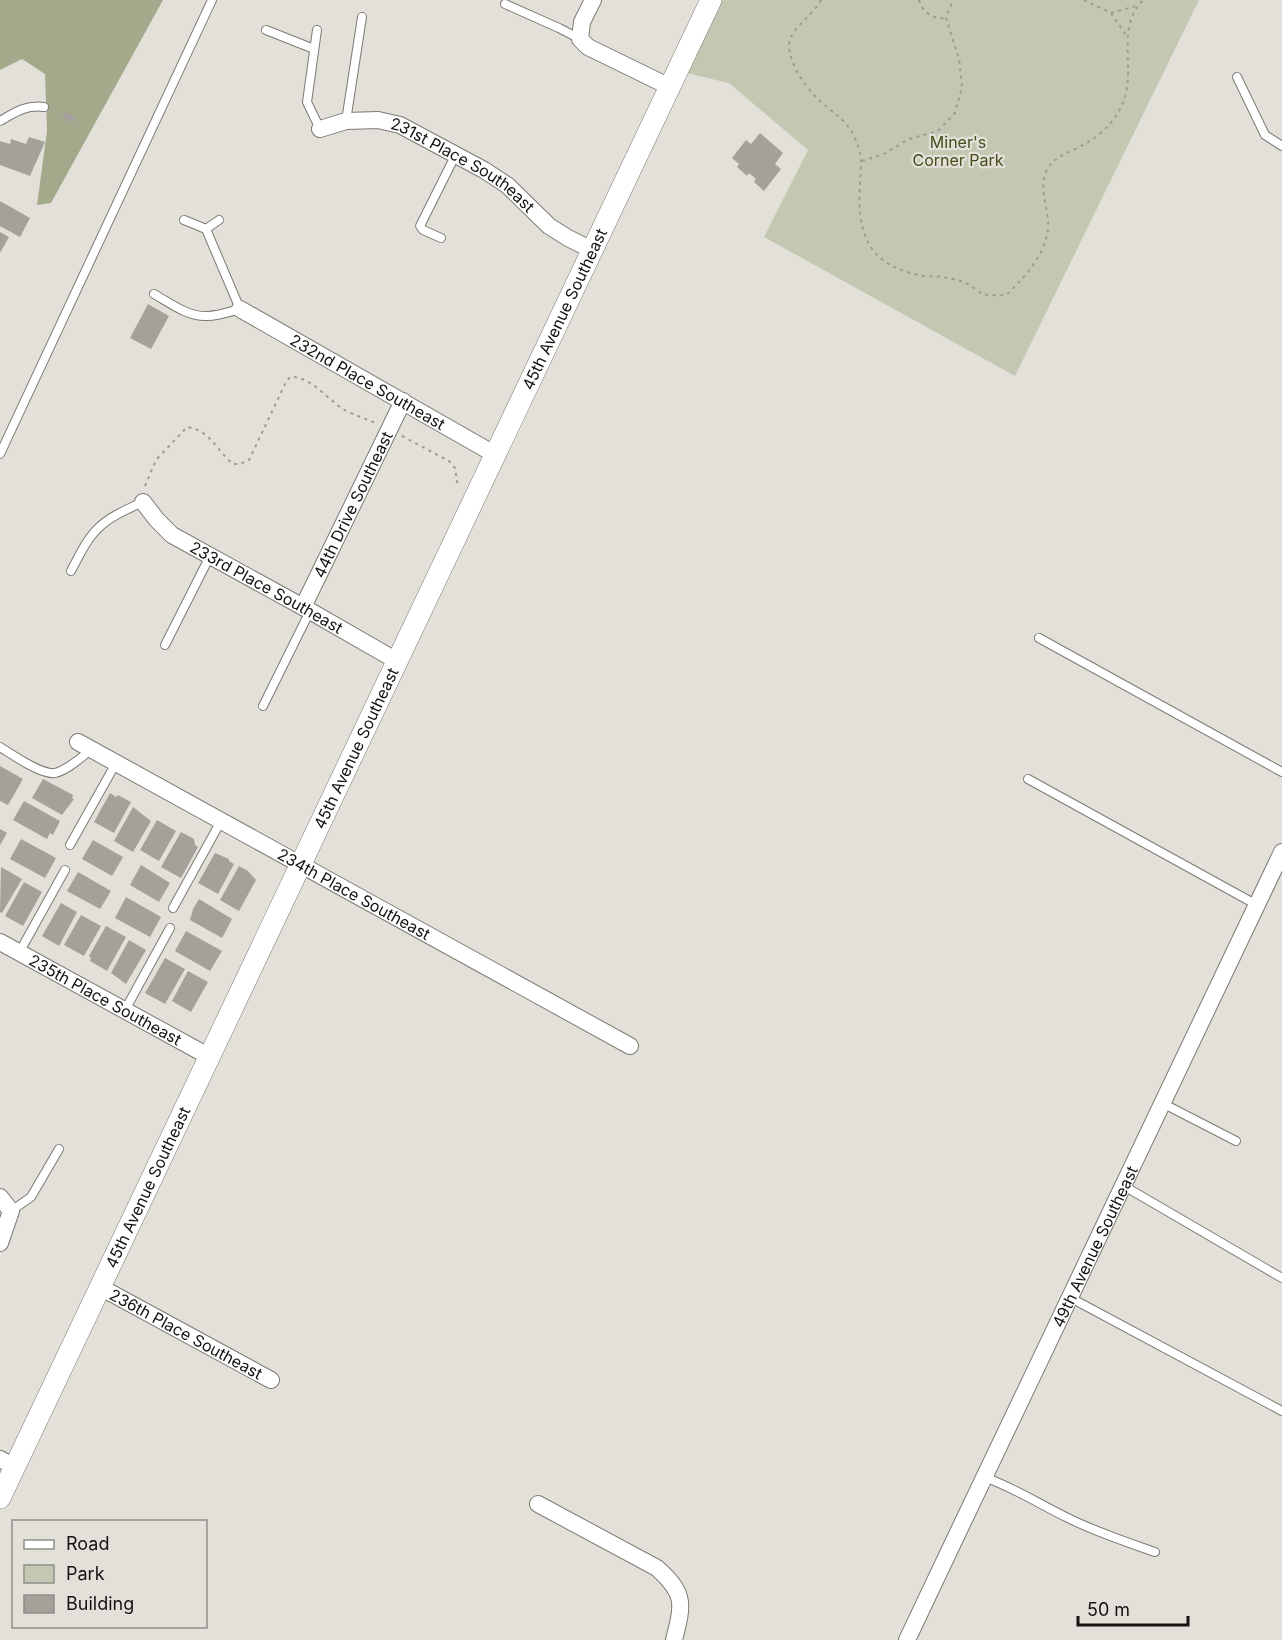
<svg xmlns="http://www.w3.org/2000/svg" width="1282" height="1640" viewBox="0 0 1282 1640" font-family="Inter,sans-serif">
	<style>
		.green { fill: #c3c8b2 }
		.forest { fill: #a3aa8b }
		.building { fill: #a3a19a }
		.lines { fill: none; stroke-linecap: round; stroke-linejoin: round }
		.service-casing { stroke: #7c7a74; stroke-width: 10 }
		.minor-casing { stroke: #7c7a74; stroke-width: 18 }
		.tertiary-casing { stroke: #7c7a74; stroke-width: 22 }
		.path { stroke: #9c9b95; stroke-width: 2; stroke-dasharray: 3 4.5; stroke-linecap: butt }
		.service { stroke: #fff; stroke-width: 8 }
		.minor { stroke: #fff; stroke-width: 16 }
		.tertiary { stroke: #fff; stroke-width: 21 }
		.labels { text-anchor: middle; dominant-baseline: central; stroke-width: 4.5; stroke-linejoin: round; paint-order: stroke }
		.park-label { font-size: 16px; fill: #464e1b; stroke: #e2e0d9 }
		.street-label { font-size: 16px; fill: #141311; stroke: #e2e0d9 }
	</style>
	<rect width="100%" height="100%" fill="#e2e0d9"/>
	<path class="green" d="M 722,0 L 1199,0 L 1015,376 L 764,237 L 808,150 L 729,83 L 686,73 Z"/>
	<path class="forest" d="M 0,0 L 163,0 L 51,203 L 37,205 L 47,131 L 45,74 L 22,59 L 0,70 Z"/>
	<g class="building">
		<path d="M 65,112 L 76,117 L 73,123 L 62,118 Z"/>
		<path d="M 760,133 L 783,153 L 775,164 L 781,169 L 764,191 L 754,182 L 756,179 L 749,173 L 747,176 L 737,167 L 739,164 L 732,158 L 746,140 L 751,144 Z"/>
		<path d="M 29,137 L 45,142 L 30,176 L 0,165 L 0,141 L 10,144 L 11,139 L 26,144 Z"/>
		<path d="M 0,201 L 30,218 L 20,237 L 0,226 Z"/>
		<path d="M 0,232 L 9,237 L 0,253 Z"/>
		<path d="M 148,304 L 169,316 L 151,349 L 130,338 Z"/>
		<path d="M 0,766 L 23,779 L 8,805 L 0,801 Z"/>
		<path d="M 43,779 L 73,795 L 72,798 L 74,799 L 62,815 L 32,798 Z"/>
		<path d="M 110,793 L 116,797 L 118,795 L 131,802 L 114,833 L 94,822 Z"/>
		<path d="M 24,801 L 60,821 L 53,835 L 50,833 L 47,839 L 13,820 Z"/>
		<path d="M 133,807 L 151,821 L 133,852 L 114,841 Z"/>
		<path d="M 157,820 L 176,831 L 159,861 L 140,850 Z"/>
		<path d="M 0,829 L 7,833 L 0,845 Z"/>
		<path d="M 181,832 L 194,839 L 195,845 L 198,847 L 181,878 L 161,867 Z"/>
		<path d="M 21,839 L 56,858 L 45,878 L 10,859 Z"/>
		<path d="M 93,840 L 123,857 L 112,876 L 82,859 Z"/>
		<path d="M 215,853 L 229,859 L 229,861 L 234,864 L 218,894 L 198,883 Z"/>
		<path d="M 141,865 L 170,883 L 159,902 L 130,885 Z"/>
		<path d="M 239,866 L 248,871 L 256,880 L 239,911 L 220,900 Z"/>
		<path d="M 1,867 L 22,879 L 2,913 L 0,912 Z"/>
		<path d="M 78,872 L 111,891 L 100,909 L 67,891 Z"/>
		<path d="M 24,882 L 42,892 L 23,926 L 5,916 Z"/>
		<path d="M 126,897 L 161,917 L 150,937 L 115,918 Z"/>
		<path d="M 199,899 L 232,919 L 222,938 L 190,920 L 193,909 Z"/>
		<path d="M 61,903 L 77,912 L 59,946 L 42,936 Z"/>
		<path d="M 81,915 L 101,926 L 84,956 L 64,945 Z"/>
		<path d="M 106,926 L 126,937 L 107,971 L 90,961 L 91,958 L 89,956 Z"/>
		<path d="M 186,931 L 222,951 L 210,971 L 175,951 Z"/>
		<path d="M 129,940 L 146,950 L 126,984 L 111,973 Z"/>
		<path d="M 165,958 L 185,969 L 165,1004 L 145,993 Z"/>
		<path d="M 188,971 L 208,982 L 191,1012 L 172,1001 Z"/>
	</g>
	<g class="lines">
		<defs>
			<g id="service">
				<path d="M 505,4 L 559,28 L 580,39"/>
				<path d="M 266,30 L 314,49"/>
				<path d="M 317,30 L 307,102 L 320,129"/>
				<path d="M 1237,77 L 1265,135 L 1282,146"/>
				<path d="M 0,121 C 14,113 27,104 44,107"/>
				<path d="M 346,121 L 362,17"/>
				<path d="M 184,220 L 206,229 L 219,220"/>
				<path d="M 441,238 L 423,230 L 420,226 L 456,154"/>
				<path d="M 154,294 C 170,303 188,317 207,316 C 218,316 229,312 240,309 L 206,229"/>
				<path d="M 0,454 L 212,0"/>
				<path d="M 71,571 C 93,528 98,522 143,502"/>
				<path d="M 1039,638 L 1282,772"/>
				<path d="M 165,645 L 210,556"/>
				<path d="M 263,706 L 310,611"/>
				<path d="M 0,747 C 13,755 41,775 55,773 C 68,770 81,757 91,750"/>
				<path d="M 1028,779 L 1257,905"/>
				<path d="M 70,845 L 116,763"/>
				<path d="M 173,908 L 221,821"/>
				<path d="M 19,953 L 65,870"/>
				<path d="M 125,1010 L 170,928"/>
				<path d="M 1164,1104 L 1236,1141"/>
				<path d="M 1124,1186 L 1282,1278"/>
				<path d="M 11,1211 L 31,1197 L 59,1149"/>
				<path d="M 1069,1297 L 1282,1411"/>
				<path d="M 984,1477 C 1015,1488 1039,1504 1068,1518 C 1096,1532 1126,1542 1155,1552"/>
			</g>
			<g id="minor">
				<path d="M 593,0 L 582,22 L 580,39 L 588,47 L 670,87"/>
				<path id="s1" d="M 320,129 L 346,121 L 378,120 L 400,125 L 484,170 L 507,185 L 549,226 L 568,238 L 592,250"/>
				<path id="s2" d="M 240,309 L 496,455"/>
				<path id="s3" d="M 143,502 L 157,520 L 172,535 L 303,607 L 397,661"/>
				<path id="s4" d="M 303,607 L 403,401"/>
				<path id="s5" d="M 78,742 L 630,1046"/>
				<path id="s6" d="M 0,942 L 210,1057"/>
				<path d="M 0,1197 L 11,1211 L 0,1243"/>
				<path id="s7" d="M 100,1287 L 271,1380"/>
				<path d="M 0,1459 L 15,1467"/>
				<path d="M 538,1504 L 657,1568 C 686,1594 683,1604 674,1640"/>
				<path id="s8" d="M 907,1640 C 1031,1377 1159,1116 1282,852"/>
			</g>
			<g id="tertiary">
				<path id="s9" d="M 0,1498 L 711,0"/>
			</g>
		</defs>
		<use href="#service" class="service-casing"/>
		<use href="#minor" class="minor-casing"/>
		<use href="#tertiary" class="tertiary-casing"/>
		<g class="path">
			<path d="M 821,0 C 814,13 800,22 792,35 C 781,53 804,86 818,99 C 832,113 846,118 855,138 C 863,157 861,164 860,183 C 857,232 866,264 919,275 C 926,277 934,276 941,277 C 950,278 960,280 968,284 C 973,287 978,292 983,294 C 990,296 999,295 1006,295 C 1025,278 1050,249 1048,222 C 1047,204 1038,186 1048,168 C 1055,156 1069,153 1081,146 C 1099,137 1114,123 1122,105 C 1138,70 1114,31 1143,0"/>
			<path d="M 919,0 C 922,12 934,20 946,18"/>
			<path d="M 1084,0 L 1111,13 L 1126,35"/>
			<path d="M 1111,13 L 1137,6"/>
			<path d="M 862,161 L 884,154 L 909,139 L 938,131 L 955,113 L 962,87 L 959,59 L 946,18 L 953,0"/>
			<path d="M 402,436 L 449,461 L 455,468 L 457,482 L 461,484"/>
			<path d="M 145,486 L 156,460 L 187,427 C 210,430 217,451 233,464 L 240,464 L 249,460 L 286,382 L 290,377 C 311,376 327,399 343,409 C 353,415 365,418 375,423"/>
		</g>
		<use href="#service" class="service"/>
		<use href="#minor" class="minor"/>
		<use href="#tertiary" class="tertiary"/>
	</g>
	<g class="labels">
		<g class="park-label">
			<text x="958" y="142">Miner's<tspan x="958" dy="18">Corner Park</tspan></text>
		</g>
		<g class="street-label">
			<text stroke="none"><textPath href="#s1" startOffset="156">231st Place Southeast</textPath></text>
			<text stroke="none"><textPath href="#s9" startOffset="1316">45th Avenue Southeast</textPath></text>
			<text stroke="none"><textPath href="#s2" startOffset="147">232nd Place Southeast</textPath></text>
			<text stroke="none"><textPath href="#s4" startOffset="114">44th Drive Southeast</textPath></text>
			<text stroke="none"><textPath href="#s3" startOffset="152">233rd Place Southeast</textPath></text>
			<text stroke="none"><textPath href="#s9" startOffset="830">45th Avenue Southeast</textPath></text>
			<text stroke="none"><textPath href="#s5" startOffset="315">234th Place Southeast</textPath></text>
			<text stroke="none"><textPath href="#s6" startOffset="120">235th Place Southeast</textPath></text>
			<text stroke="none"><textPath href="#s9" startOffset="344">45th Avenue Southeast</textPath></text>
			<text stroke="none"><textPath href="#s8" startOffset="436">49th Avenue Southeast</textPath></text>
			<text stroke="none"><textPath href="#s7" startOffset="98">236th Place Southeast</textPath></text>
		</g>
	</g>
	<rect x="12" y="1520" width="195" height="108" fill="#e2e0d9" stroke="#908e89" stroke-width="1.5"/>
	<rect x="24" y="1540" width="30" height="9" fill="#ffffff" stroke="#908e89" stroke-width="1.5"/>
	<text x="66" y="1550" font-size="18" fill="#141311">Road</text>
	<rect x="24" y="1565" width="30" height="18" fill="#c3c8b2" stroke="#908e89" stroke-width="1.5"/>
	<text x="66" y="1580" font-size="18" fill="#141311">Park</text>
	<rect x="24" y="1595" width="30" height="18" fill="#a3a19a" stroke="#908e89" stroke-width="1.5"/>
	<text x="66" y="1610" font-size="18" fill="#141311">Building</text>
	<path d="M1078 1616v9h110v-9" fill="none" stroke="#141311" stroke-width="3"/>
	<text x="1087" y="1616" font-size="18" fill="#141311" stroke="#e2e0d9" stroke-width="4.5" paint-order="stroke">50 m</text>
</svg>
